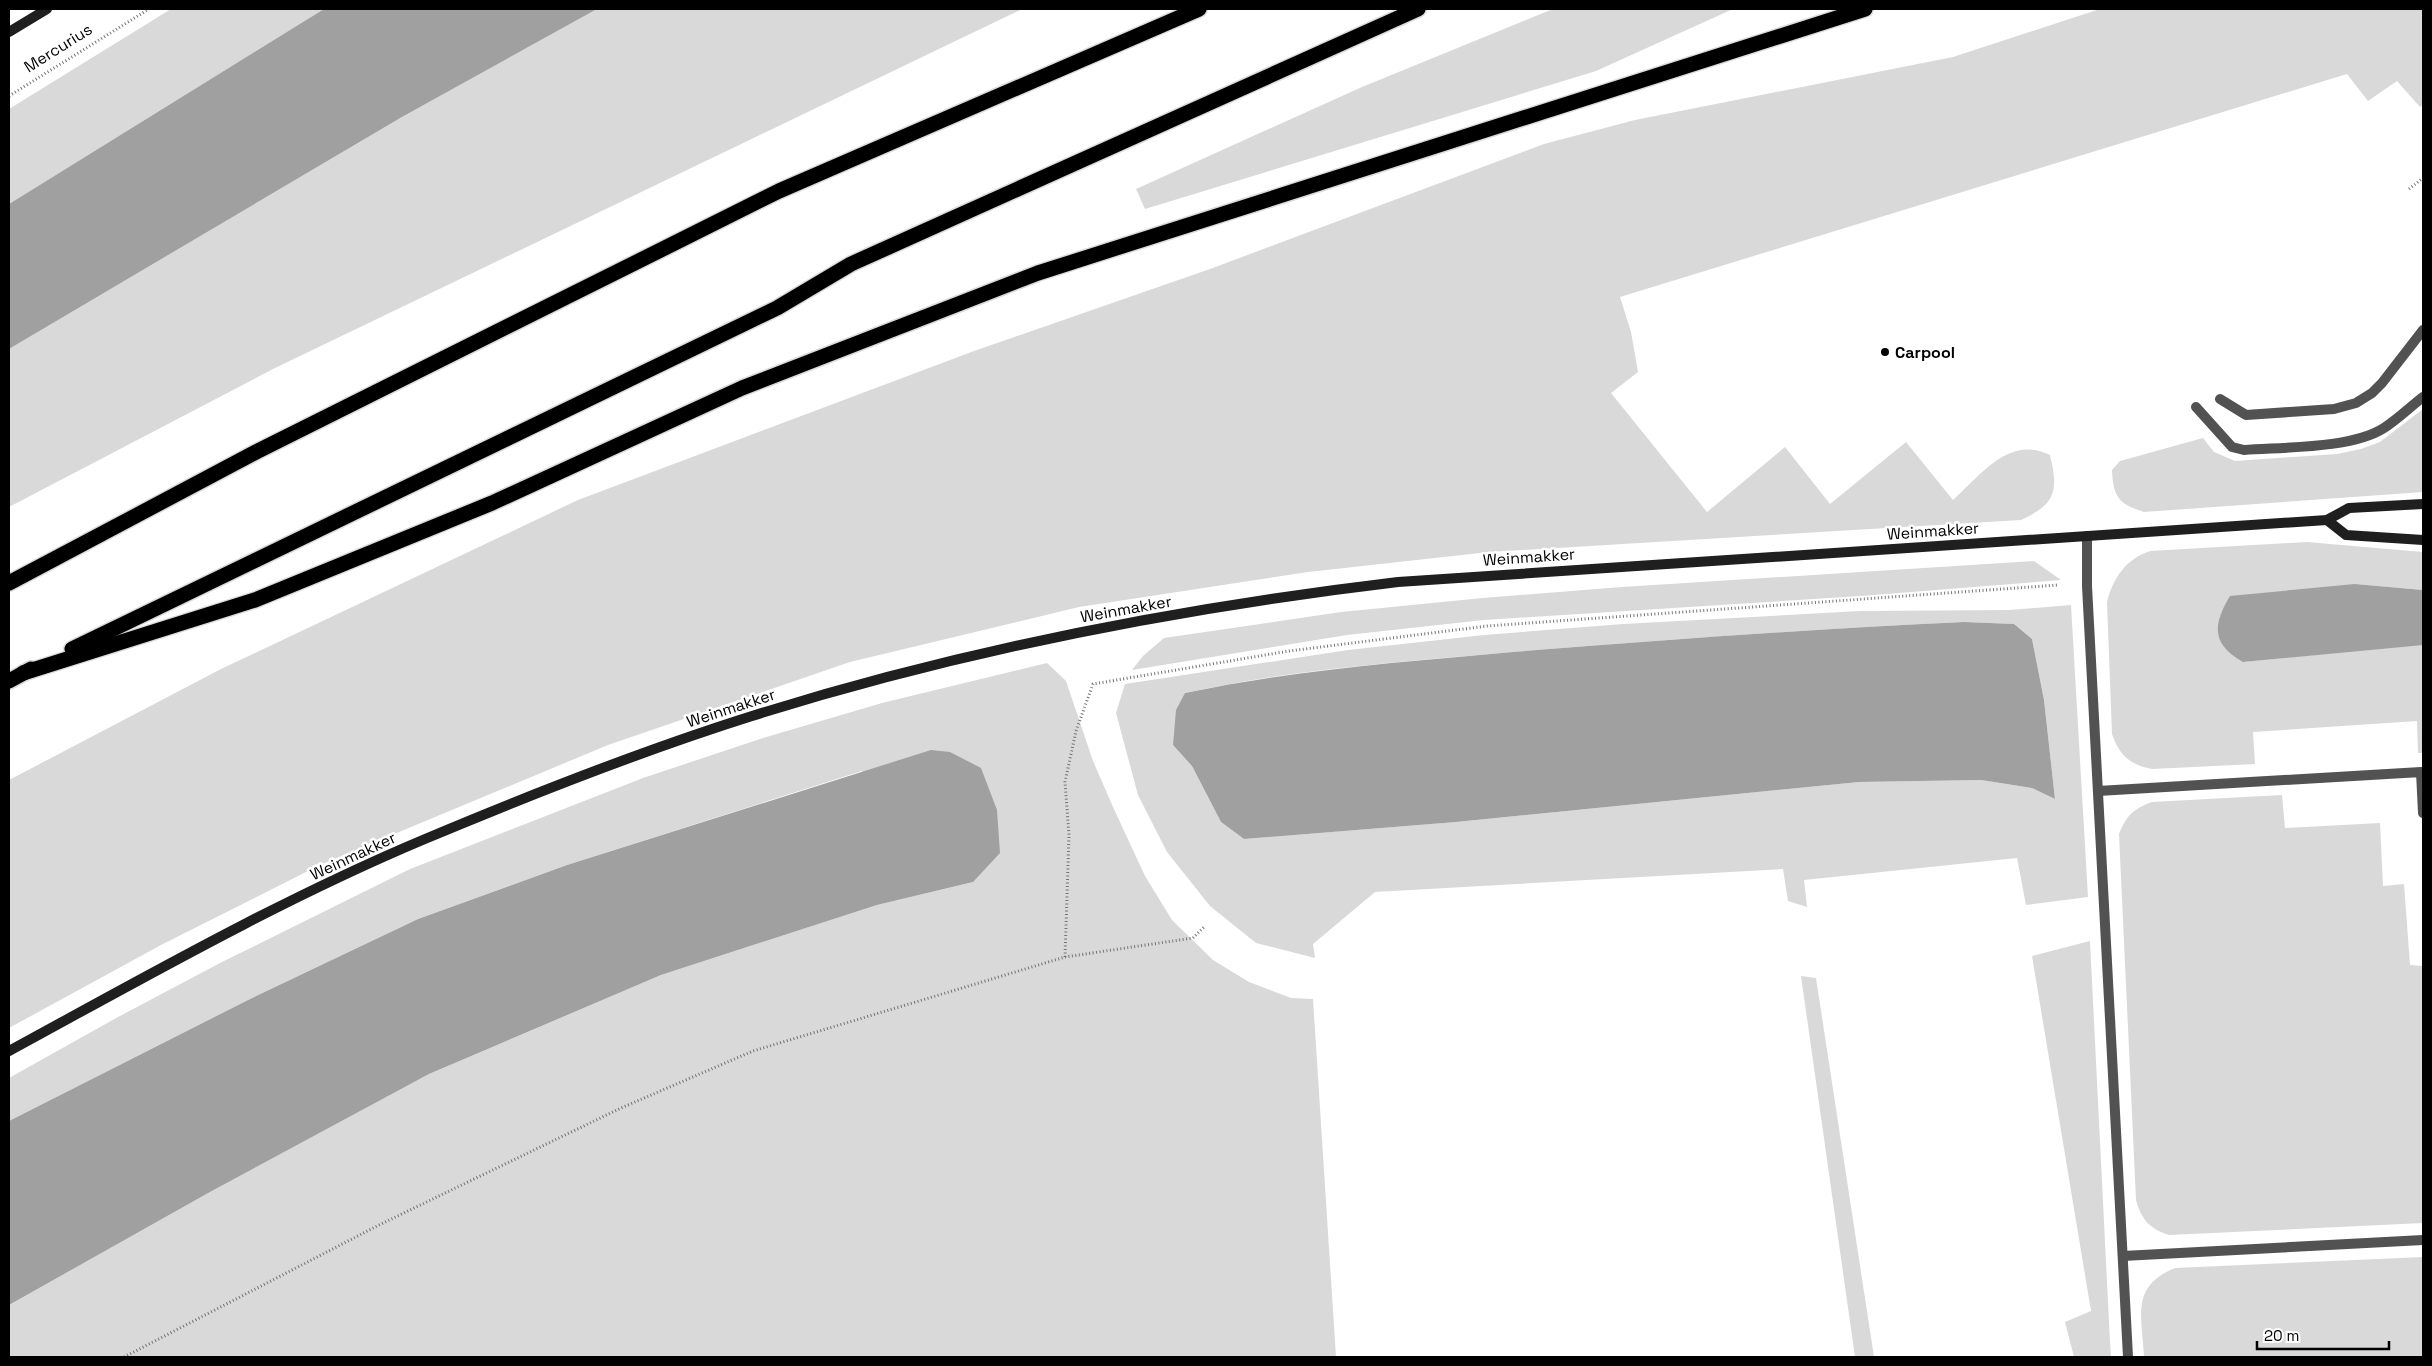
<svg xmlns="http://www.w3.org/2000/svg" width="2432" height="1366" viewBox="0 0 2432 1366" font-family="'Space Grotesk',sans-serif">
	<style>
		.green { fill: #d9d9d9; fill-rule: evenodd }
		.water { fill: #a0a0a0 }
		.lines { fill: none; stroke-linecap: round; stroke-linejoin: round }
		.motorway-casing { stroke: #dbdbdb; stroke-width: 18 }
		.path { stroke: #747474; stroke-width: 3; stroke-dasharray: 1 2.5; stroke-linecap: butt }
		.service { stroke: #525252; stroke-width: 10 }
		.secondary { stroke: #1f1f1f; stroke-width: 10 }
		.motorway { stroke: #000; stroke-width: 15 }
		.poi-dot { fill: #000; stroke: #fff; stroke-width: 2 }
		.labels { text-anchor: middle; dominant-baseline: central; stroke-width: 5; stroke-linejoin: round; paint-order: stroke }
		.street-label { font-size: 16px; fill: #000; stroke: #fff }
		.poi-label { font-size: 16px; font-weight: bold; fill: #000; stroke: #fff; text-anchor: start }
	</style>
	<rect width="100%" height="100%" fill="#fff"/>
	<g class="green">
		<path d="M 171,9 L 324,9 L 9,204 L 9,109 Z"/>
		<path d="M 597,9 L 1022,9 L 273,369 L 9,507 L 9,349 L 402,117 Z"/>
		<path d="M 1553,9 L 1733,9 L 1596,71 L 1145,209 L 1136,189 L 1362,87 Z"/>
		<path d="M 2100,9 L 2423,9 L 2423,105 L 2420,107 L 2397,81 L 2368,101 L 2347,74 L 1620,297 L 1631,332 L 1638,372 L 1611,393 L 1707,512 L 1785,447 L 1830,504 L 1906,442 L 1953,500 C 1981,475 2009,435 2050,455 C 2059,492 2055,504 2021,520 L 1489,552 L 1308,572 L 1079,607 L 850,662 L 608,745 L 320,865 L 161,945 L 9,1028 L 9,780 L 221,669 L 578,500 L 974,351 L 1210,269 L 1544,144 L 1635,120 L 1953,57 Z"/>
		<path d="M 2423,409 L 2423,492 L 2144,512 C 2119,504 2113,497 2112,470 L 2120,461 L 2203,438 L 2214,452 L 2235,461 L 2337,454 L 2361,449 L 2380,442 Z"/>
		<path d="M 2307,542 L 2423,552 L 2423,590 L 2355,584 L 2243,662 L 2422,644 L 2423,753 L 2418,753 L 2417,721 L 2253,732 L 2255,764 L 2152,769 C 2130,765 2119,755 2112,734 L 2107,602 C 2113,578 2126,559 2150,551 Z"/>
		<path d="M 2034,561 L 2061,580 L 1861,596 L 1484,620 L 1347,635 L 1132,670 L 1143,656 L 1164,638 L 1341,612 L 1483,598 L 1622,587 Z"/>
		<path d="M 2071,605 L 2088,897 L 2026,905 L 2017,858 L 1804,880 L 1807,907 L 1788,901 L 1783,869 L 1375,892 L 1313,944 L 1315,958 L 1256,943 L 1210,906 L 1167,852 L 1138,795 L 1116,713 L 1125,684 L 1348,650 L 1484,635 L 1623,624 L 1860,611 L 2009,610 ZM 1964,622 L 2014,624 L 2032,639 L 2044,700 L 2055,799 L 2032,788 L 1981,780 L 1859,782 L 1456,822 L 1244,839 L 1221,822 L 1192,766 L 1173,745 L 1185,693 C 1293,669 1403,662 1513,652 C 1663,640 1813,629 1964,622 Z"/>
		<path d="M 1047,663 L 1066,681 L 1093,761 L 1113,807 L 1145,876 L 1172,920 L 1213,960 L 1249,982 L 1291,998 L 1313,999 L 1336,1357 L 9,1357 L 9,1305 L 210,1192 L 429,1074 L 661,975 L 877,905 L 973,882 L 862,771 L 567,865 L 418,919 L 250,999 L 9,1121 L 9,1078 L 118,1017 L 220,963 L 410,869 L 643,778 L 763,738 L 882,703 Z"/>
		<path d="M 2282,795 L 2285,828 L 2380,823 L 2383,886 L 2404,884 L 2410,965 L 2423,966 L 2423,1223 L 2169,1235 C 2150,1229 2141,1219 2136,1200 L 2119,834 C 2127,815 2133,809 2152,802 Z"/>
		<path d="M 2090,941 L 2110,1342 L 2111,1357 L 2074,1357 L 2065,1322 L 2091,1311 L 2032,956 Z"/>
		<path d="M 1801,976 L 1816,978 L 1874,1357 L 1855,1357 Z"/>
		<path d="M 2423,1257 L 2423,1357 L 2144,1357 C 2142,1317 2130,1286 2175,1268 Z"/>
	</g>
	<g class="water">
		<path d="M 324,9 L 597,9 L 402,117 L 9,349 L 9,204 Z"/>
		<path d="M 2355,584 L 2423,590 L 2423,645 L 2243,662 C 2212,644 2212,626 2230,596 Z"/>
		<path d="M 1964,622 L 2014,624 L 2032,639 L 2044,700 L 2055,799 L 2032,788 L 1981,780 L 1859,782 L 1456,822 L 1244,839 L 1221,822 L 1192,766 L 1173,745 L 1176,710 L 1185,693 C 1293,670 1403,662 1513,652 C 1663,640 1813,629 1964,622 Z"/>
		<path d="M 931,750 L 950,752 L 981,768 L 997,810 L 1000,853 L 973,882 L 877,905 L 661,975 L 429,1074 L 210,1192 L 9,1305 L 9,1121 L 250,999 L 418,919 L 567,865 Z"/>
	</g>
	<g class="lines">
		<defs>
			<g id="motorway">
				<path d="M 9,583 L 256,452 L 779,191 L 1199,9"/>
				<path d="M 72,649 L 777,308 L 851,264 L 1418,9"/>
				<path d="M 23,673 L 255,600 L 492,503 L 742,388 L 1038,273 L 1865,9"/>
				<path d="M 9,681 L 31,669"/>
			</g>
		</defs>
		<use href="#motorway" class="motorway-casing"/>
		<g class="path">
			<path d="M 9,96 L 149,9"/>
			<path d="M 2409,189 L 2423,178"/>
			<path d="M 1065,957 L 1069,835 L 1065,782 L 1076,731 L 1093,684 L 1289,651 L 1487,626 L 2058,585"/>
			<path d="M 124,1357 L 379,1225 L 621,1108 L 753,1051 L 1065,957 L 1193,938 L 1204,927"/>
		</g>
		<g class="service">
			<path d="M 2220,399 L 2246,415 L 2334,409 L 2356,403 L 2372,393 L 2382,383 L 2423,330"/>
			<path d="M 2196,407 L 2232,447 L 2244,450 C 2283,447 2351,449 2384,428 C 2398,419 2410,407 2423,397"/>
			<path d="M 2087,536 L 2087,586 L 2128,1357"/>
			<path d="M 2098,791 L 2421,772 L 2423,813"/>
			<path d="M 2123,1256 L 2423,1240"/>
		</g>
		<g class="secondary">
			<path d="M 9,32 L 47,9"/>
			<path d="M 2327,520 L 2346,535 L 2423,540"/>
			<path d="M 9,1051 C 145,977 282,899 425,839 C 532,794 641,751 752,716 C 962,650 1179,608 1398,582 L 2327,520 L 2349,508 L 2423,504"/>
		</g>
		<use href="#motorway" class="motorway"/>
	</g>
	<circle class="poi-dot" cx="1885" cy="352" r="5"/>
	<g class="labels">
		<g class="street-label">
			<text transform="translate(58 48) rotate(-32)">Mercurius</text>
			<text transform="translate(1933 531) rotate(-4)">Weinmakker</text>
			<text transform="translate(1529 557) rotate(-4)">Weinmakker</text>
			<text transform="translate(1126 609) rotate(-10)">Weinmakker</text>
			<text transform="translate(731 708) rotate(-18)">Weinmakker</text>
			<text transform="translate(353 856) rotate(-25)">Weinmakker</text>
		</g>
		<g class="poi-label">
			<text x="1895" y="352">Carpool</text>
		</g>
	</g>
	<rect width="2432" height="1366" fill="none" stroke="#000000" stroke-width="20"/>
	<path d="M2257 1341v8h132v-8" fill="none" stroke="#000000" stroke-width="2.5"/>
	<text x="2264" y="1341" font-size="15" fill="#000000" stroke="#ffffff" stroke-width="4" paint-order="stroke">20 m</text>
</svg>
